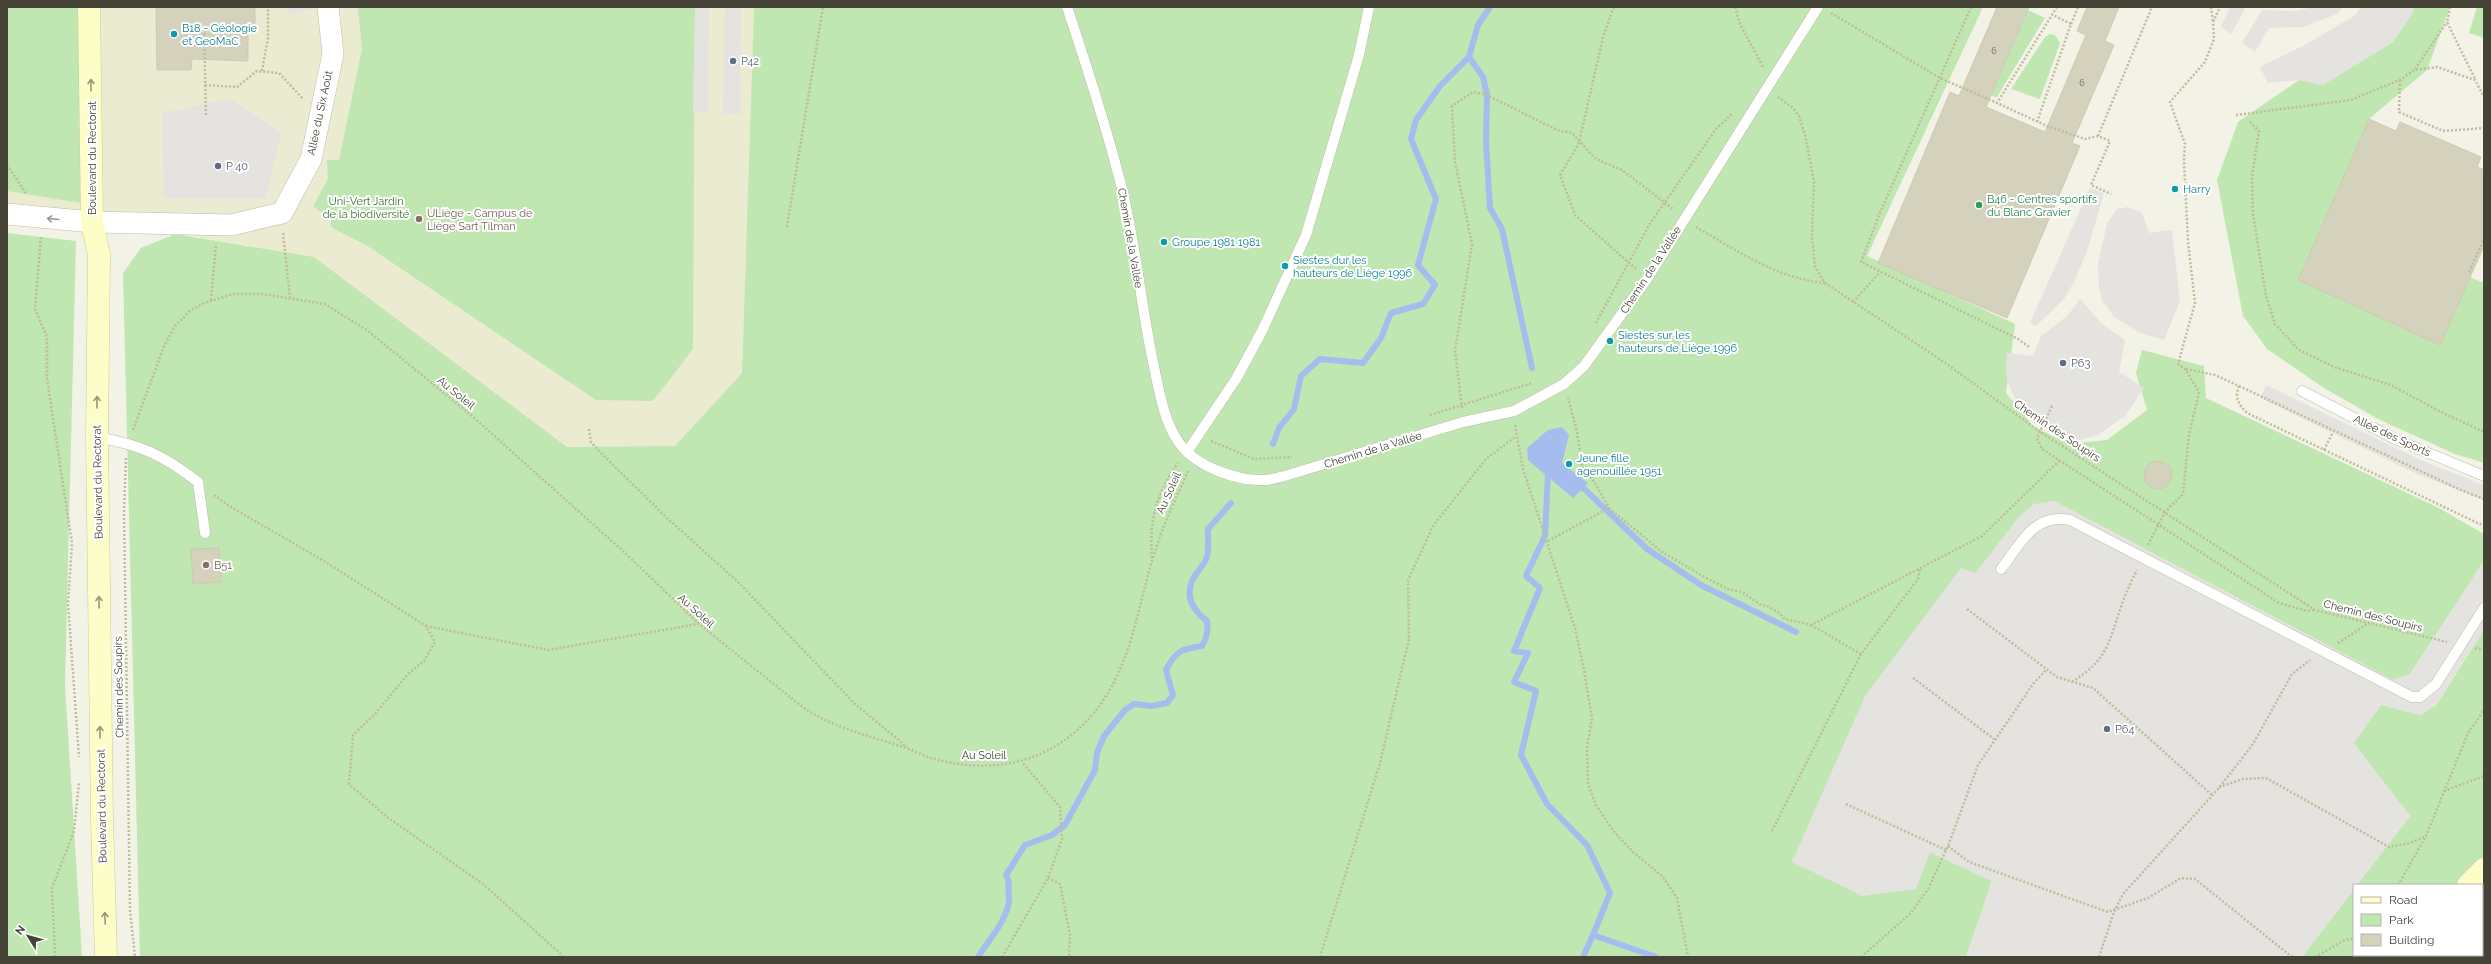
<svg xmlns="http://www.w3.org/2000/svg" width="2491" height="964" viewBox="0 0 2491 964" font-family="Raleway,sans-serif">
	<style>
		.education { fill: #ebebd1 }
		.green { fill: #c0e6b1 }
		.parking { fill: #e4e3df }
		.water { fill: #a5bdee }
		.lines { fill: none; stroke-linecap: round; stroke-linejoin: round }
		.stream { stroke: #a5bdee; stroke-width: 6 }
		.building { fill: #d4d1bc; stroke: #cfcab0 }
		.lane-casing { stroke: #bebcaa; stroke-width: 11 }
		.street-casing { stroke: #bebcaa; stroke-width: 22 }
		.secondary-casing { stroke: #cece95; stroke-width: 23 }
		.path { stroke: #bfbc9b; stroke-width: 2.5; stroke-dasharray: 2 2; stroke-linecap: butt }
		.lane { stroke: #fff; stroke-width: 10 }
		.street { stroke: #fff; stroke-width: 21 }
		.secondary { stroke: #fcfdc7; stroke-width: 22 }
		.oneway { stroke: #979777 }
		.oneway2 { stroke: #999890 }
		.culture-dot { fill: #0f9aa8; stroke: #fff; stroke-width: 1.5 }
		.service-dot { fill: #5c6f8a; stroke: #fff; stroke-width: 1.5 }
		.leisure-dot { fill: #2e9e5b; stroke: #fff; stroke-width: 1.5 }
		.education-dot { fill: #8d6e63; stroke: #fff; stroke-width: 1.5 }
		.labels { text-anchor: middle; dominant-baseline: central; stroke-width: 4; stroke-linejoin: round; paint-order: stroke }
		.number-label { font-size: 9px; fill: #696658 }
		.culture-label { font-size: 11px; fill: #0d838f; stroke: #fff; text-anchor: start }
		.service-label { font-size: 11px; fill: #4e5e75; stroke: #fff; text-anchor: start }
		.street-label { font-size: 11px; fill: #454336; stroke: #fff }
		.leisure-label { font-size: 11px; fill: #27864d; stroke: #fff; text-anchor: start }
		.park-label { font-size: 11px; fill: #34752b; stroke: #fff }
		.education-label { font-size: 11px; fill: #785e54; stroke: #fff; text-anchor: start }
	</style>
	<rect width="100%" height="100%" fill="#f3f2e7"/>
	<path class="education" d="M 7,7 L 754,7 L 742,373 L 675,446 L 567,448 L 314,257 L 7,204 Z"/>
	<g class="green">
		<path d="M 7,7 L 89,7 L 81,203 L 7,191 Z"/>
		<path d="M 358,7 L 695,7 L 693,349 L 653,401 L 596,400 L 369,247 L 331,227 L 331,219 L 313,206 L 328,179 L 327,160 L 339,160 L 362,49 Z"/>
		<path d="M 754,7 L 1983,7 L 1867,256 L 2015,324 L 2006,393 L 2033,426 L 2068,444 L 2107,440 L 2147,410 L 2136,373 L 2142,350 L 2204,366 L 2206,398 L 2439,508 L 2484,534 L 2484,561 L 2410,674 L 2393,680 L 2054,501 L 2019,517 L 1976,573 L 1792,861 L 1863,896 L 1930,852 L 1992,881 L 1966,957 L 140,957 L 123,273 L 141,248 L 175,234 L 314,257 L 567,447 L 675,446 L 742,373 Z"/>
		<path d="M 2414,7 L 2450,7 L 2427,70 L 2369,119 L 2298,280 L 2440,345 L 2470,277 L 2484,283 L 2484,463 L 2455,454 L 2380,420 L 2324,388 L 2267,349 L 2243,316 L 2217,180 L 2238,122 L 2299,80 L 2323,85 L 2411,16 Z"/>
		<path d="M 2477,7 L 2484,7 L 2484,38 L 2469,33 Z"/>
		<path d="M 2028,10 L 2045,18 L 1997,97 L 1991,96 Z"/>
		<path d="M 2050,34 L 2055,35 L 2060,43 L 2040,99 L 2011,89 L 2045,37 Z"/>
		<path d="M 7,233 L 76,241 L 65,685 L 82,957 L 7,957 Z"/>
		<path d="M 2484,630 L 2484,957 L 2431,957 L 2433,955 L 2482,955 L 2482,885 L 2357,885 L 2410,816 L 2353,743 L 2381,705 L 2421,715 L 2437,704 Z"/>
		<path d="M 2354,889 L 2354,955 L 2389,955 L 2388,957 L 2302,957 Z"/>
	</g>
	<g class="parking">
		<path d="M 288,7 L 318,7 L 288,16 Z"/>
		<path d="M 695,7 L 709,7 L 708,112 L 693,112 Z"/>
		<path d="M 725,7 L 741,7 L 740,114 L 723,114 Z"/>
		<path d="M 2230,7 L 2246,7 L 2231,34 L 2221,26 Z"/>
		<path d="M 2313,7 L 2343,7 L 2337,14 L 2303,27 L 2269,28 L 2255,52 L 2242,43 L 2262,10 L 2296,11 Z"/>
		<path d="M 2361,7 L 2414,7 L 2411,16 L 2392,43 L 2323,85 L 2299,80 L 2268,83 L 2260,67 L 2305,45 L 2354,16 Z"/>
		<path d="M 230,99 L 281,133 L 266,199 L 164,198 L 162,113 Z"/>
		<path d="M 2090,188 L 2104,193 L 2087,251 L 2075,280 L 2064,299 L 2036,326 L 2030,323 Z"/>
		<path d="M 2128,207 L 2142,213 L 2149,233 L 2172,230 L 2180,301 L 2164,340 L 2140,333 L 2114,317 L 2102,300 L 2099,288 L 2098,265 L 2107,223 L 2117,209 Z"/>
		<path d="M 2080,299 L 2102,324 L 2125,340 L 2119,372 L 2144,388 L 2125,416 L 2096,436 L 2079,440 L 2060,438 L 2035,423 L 2020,408 L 2009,386 L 2006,370 L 2007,353 L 2033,356 L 2041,336 L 2067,316 Z"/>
		<path d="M 2266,385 L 2423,461 L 2484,485 L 2484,500 L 2417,474 L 2260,398 Z"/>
		<path d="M 2054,501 L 2393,680 L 2410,674 L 2484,561 L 2484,630 L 2437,704 L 2421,715 L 2381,705 L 2354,743 L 2410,816 L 2357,885 L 2354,885 L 2354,889 L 2302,957 L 1966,957 L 1992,881 L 1930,852 L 1916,889 L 1863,896 L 1792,862 L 1865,696 L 1961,568 L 1976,573 L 2019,517 L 2034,504 Z"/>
	</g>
	<path class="water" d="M 1562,427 L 1569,435 L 1562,463 L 1588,483 L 1573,498 L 1528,460 L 1527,448 L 1548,430 Z"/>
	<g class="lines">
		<g class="stream">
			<path d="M 1469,57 L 1483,77 L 1487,95 L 1486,142 L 1490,208 L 1502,229 L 1532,368"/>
			<path d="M 1273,444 L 1279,428 L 1294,409 L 1301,376 L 1320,359 L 1363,363 L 1381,338 L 1391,313 L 1423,304 L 1435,285 L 1418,265 L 1436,199 L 1411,139 L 1416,120 L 1440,86 L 1469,57 L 1478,25 L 1490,7"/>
			<path d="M 1548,472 L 1545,536 L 1526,576 L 1540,588 L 1514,651 L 1528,653 L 1514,682 L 1536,691 L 1521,755 L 1547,804 L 1587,845 L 1610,893 L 1593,935 L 1656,957"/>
			<path d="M 1578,483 L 1647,549 L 1701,585 L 1796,632"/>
			<path d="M 978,957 C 988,941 1003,925 1008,906 C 1011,897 1007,891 1009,882 L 1006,875 L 1025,845 L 1052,835 L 1065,825 L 1095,770 L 1097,753 L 1104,736 L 1125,710 L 1134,704 L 1152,706 L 1167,703 L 1173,695 L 1166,670 C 1176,651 1181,649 1202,646 C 1207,637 1208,632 1207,621 C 1194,611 1185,598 1192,581 C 1196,572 1204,566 1207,557 C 1209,549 1208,537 1208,529 L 1231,503"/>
			<path d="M 1583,957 L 1593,935"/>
		</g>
	</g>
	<g class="building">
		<path d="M 156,7 L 255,7 L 255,29 L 248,29 L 248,61 L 192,59 L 191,70 L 157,70 Z"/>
		<path d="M 1997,7 L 2029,7 L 1986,107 L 2045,132 L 2086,35 L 2077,31 L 2087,7 L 2119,7 L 2105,41 L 2114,45 L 2072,143 L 2080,146 L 2007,318 L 1878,263 L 1950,92 L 1959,96 Z"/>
		<path d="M 2369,119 L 2396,131 L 2400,122 L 2481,157 L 2477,167 L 2484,170 L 2484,246 L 2440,345 L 2298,280 Z"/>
		<circle cx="2158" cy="475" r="14"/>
		<path d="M 219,548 L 221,582 L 193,584 L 191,549 Z"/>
	</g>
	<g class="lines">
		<defs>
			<g id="lane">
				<path d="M 1067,7 C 1087,67 1107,128 1122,189 C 1136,246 1141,305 1153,362 C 1159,389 1163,421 1180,444 C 1197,467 1237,481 1264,480 C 1272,480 1280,477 1288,475 L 1463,422 L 1514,411 L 1564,384 L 1584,366 L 1647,279 L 1818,7"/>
				<path d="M 2302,391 L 2395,439 L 2484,476"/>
				<path d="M 97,437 C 141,445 163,455 198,482 L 205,533"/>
				<path d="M 1187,452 L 1236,379 L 1262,331 L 1306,235 L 1359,55 L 1369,7"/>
				<path d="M 2001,569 C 2021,544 2033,513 2070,520 L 2412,697 L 2420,697 L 2436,684 L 2484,608"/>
			</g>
			<path id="street" d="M 7,214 L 92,222 L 231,225 L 282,213 L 311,159 L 333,54 L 328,7"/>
			<g id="secondary">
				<path d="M 89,7 L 92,222 L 99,255 L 97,437 L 102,819 L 106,957"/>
				<path d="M 2468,885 L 2484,869"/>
				<path d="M 2410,957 L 2412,955"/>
			</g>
		</defs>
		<use href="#lane" class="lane-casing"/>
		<use href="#street" class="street-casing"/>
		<use href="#secondary" class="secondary-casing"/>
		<g class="path">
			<path d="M 1614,7 L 1603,37 L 1579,143 L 1560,175 L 1575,215 L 1636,269"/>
			<path d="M 1735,7 L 1740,24 L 1763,67"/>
			<path d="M 1971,7 L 1879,215 L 1861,262 L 2018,339 L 2029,347"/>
			<path d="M 2057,7 L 1997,103 L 2047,126 L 2085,139 L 2098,136 L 2110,141 L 2091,185 L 2111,194"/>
			<path d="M 2211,7 L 2213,22"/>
			<path d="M 2450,7 L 2447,22 L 2475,79"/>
			<path d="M 1831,13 L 1940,78 L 1997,103"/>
			<path d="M 2071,24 L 2078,7"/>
			<path d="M 204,29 L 206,116"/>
			<path d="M 2415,69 L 2447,22"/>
			<path d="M 262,71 L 268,38 L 268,7"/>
			<path d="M 2400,80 L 2399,112 L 2443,131 L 2484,128"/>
			<path d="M 205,85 L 237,87 L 257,71 L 279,73 L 303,99"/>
			<path d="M 1778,97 L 1793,108 L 1799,116 L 1805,135 L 1814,182 L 1812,237 L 1815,267 L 1825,283 L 1944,362 L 2039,431 L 2315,610 L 2447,642"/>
			<path d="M 2236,115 L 2351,100 L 2400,80 L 2414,70 L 2437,67 L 2475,80 L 2484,97"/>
			<path d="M 2037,122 L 2071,24 L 2053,15"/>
			<path d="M 2250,122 L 2259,131 L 2252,177 L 2253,214 L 2266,296 L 2275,324 L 2299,350 L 2334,367 L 2391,385 L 2437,410 L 2484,432"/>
			<path d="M 2098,136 L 2152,7"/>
			<path d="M 7,165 L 27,195"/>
			<path d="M 787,227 L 823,7"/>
			<path d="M 1696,227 C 1736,250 1778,279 1825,283"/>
			<path d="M 283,233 L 290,298"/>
			<path d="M 41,237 L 35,309 L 47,337 L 47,379 L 72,543 L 68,603 L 79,757"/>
			<path d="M 2469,272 L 2484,239"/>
			<path d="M 211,300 L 216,244"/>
			<path d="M 1853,302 L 1880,272"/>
			<path d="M 1596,323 L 1649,225 L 1716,129 L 1732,114"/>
			<path d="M 2186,369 L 2215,375 L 2239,386 C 2234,398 2239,405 2247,413 L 2484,526"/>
			<path d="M 2239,386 L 2463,491 L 2484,499"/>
			<path d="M 2052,406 L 2037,438 L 2042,449 L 2279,603 L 2307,611 L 2314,610"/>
			<path d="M 1462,408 L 1455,351 L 1472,244 L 1455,162 L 1452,106 L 1473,92 L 1487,95 L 1557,130 L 1572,133 L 1596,159 L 1622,170 L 1673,209"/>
			<path d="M 1430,415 L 1532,383"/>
			<path d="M 1515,425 L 1523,469 L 1575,628 L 1584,670 L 1592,718 L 1587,748 L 1588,784 L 1596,805 L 1614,832 L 1633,852 L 1663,877 L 1677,898 L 1688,957"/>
			<path d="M 589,429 L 591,442 L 602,454 L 667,518 L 736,580 L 855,704 L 907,747"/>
			<path d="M 133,430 L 164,346 L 175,326 L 190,311 L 202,304 L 233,294 L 262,294 L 325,304 L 368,331 L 472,416 L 624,552 L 699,624 L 800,705 C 833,729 872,736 909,749 C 917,752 924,756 931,758 C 1021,784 1094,742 1125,657 C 1138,622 1144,584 1156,549 C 1164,522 1177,497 1188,471"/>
			<path d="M 1211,441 L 1254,459 L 1292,457"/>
			<path d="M 2324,450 L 2333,432"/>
			<path d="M 126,458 L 124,512 L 130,911 L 135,957"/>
			<path d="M 214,495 L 229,506 L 324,561 L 426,626 L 435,642 L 424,661 L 408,674 L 374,715 L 353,735 L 349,784 L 387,817 L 483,884 L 564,957"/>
			<path d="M 1609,508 L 1662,552 L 1708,579 L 1728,589 L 1742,592 L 1761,605 L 1767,606 L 1778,612 L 1785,619 L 1811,625 L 1982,536 L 2060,460"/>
			<path d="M 1548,541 L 1609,508 L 1595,483 L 1582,467 L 1577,432 L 1568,398"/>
			<path d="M 2148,545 L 2165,512 L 2183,494 L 2189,435 L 2199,392 L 2185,369 L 2178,364 L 2195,303 L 2188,242 L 2184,161 L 2185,144 L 2170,102 L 2205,62 L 2214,39 L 2213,22 L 2220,7"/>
			<path d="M 1152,558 C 1149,520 1156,494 1178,463"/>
			<path d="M 1967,609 L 2057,677 L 2093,688 L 2212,795"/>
			<path d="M 1811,625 L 1861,654"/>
			<path d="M 426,626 L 548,650 L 698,624"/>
			<path d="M 2338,643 L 2369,623"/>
			<path d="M 2475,648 L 2484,650"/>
			<path d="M 1913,678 L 1994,739"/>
			<path d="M 2072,682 C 2108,659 2108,644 2121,607 C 2125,594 2131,582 2137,570"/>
			<path d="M 2219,787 L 2243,779 L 2266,778 L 2389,847 L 2410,843 L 2426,836"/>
			<path d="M 2444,791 L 2484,776"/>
			<path d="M 1846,804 L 1946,850"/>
			<path d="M 1772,831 L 1861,654 L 1918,579 L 1920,568"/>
			<path d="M 1948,846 L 1969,862 L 2108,912 L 2148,898 L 2181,878 L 2195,879 L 2292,957"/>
			<path d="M 1048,878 L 1060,884 L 1070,935 L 1069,957"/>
			<path d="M 2398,885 L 2426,836 L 2468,733 L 2484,710"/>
			<path d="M 55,957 L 52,888 L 74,831 L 79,782"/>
			<path d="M 1002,957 L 1048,878 L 1062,839 L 1060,807 L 1022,762"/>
			<path d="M 1320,957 L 1380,763 L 1409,639 L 1408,580 L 1433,526 L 1486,459 L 1515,437"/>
			<path d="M 1861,957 L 1910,914 L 1927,891 L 1948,846 L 1978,765 L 2033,684 L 2046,670"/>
			<path d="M 2099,957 L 2114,912 L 2123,894 L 2219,788 L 2253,744 L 2292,674 L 2310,660"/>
			<path d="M 2315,957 L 2343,941 L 2354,938"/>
			<path d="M 2357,957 L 2358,955"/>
		</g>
		<use href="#lane" class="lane"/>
		<use href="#street" class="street"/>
		<use href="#secondary" class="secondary"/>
	</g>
	<defs><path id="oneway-shaft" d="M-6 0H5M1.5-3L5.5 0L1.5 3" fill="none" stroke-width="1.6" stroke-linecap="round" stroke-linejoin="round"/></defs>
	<g class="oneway">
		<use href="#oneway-shaft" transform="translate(91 85) rotate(-90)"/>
		<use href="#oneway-shaft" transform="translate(97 402) rotate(-90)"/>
		<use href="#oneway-shaft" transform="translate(99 602) rotate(-91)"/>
		<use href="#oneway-shaft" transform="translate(100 732) rotate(-91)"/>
		<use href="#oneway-shaft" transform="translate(105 918) rotate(-92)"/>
	</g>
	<use class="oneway2" href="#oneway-shaft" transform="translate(53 219) rotate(-175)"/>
	<g class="culture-dot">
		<circle cx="174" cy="34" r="4"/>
		<circle cx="2175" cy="189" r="4"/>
		<circle cx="1164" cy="242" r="4"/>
		<circle cx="1285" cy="266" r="4"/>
		<circle cx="1610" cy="341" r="4"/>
		<circle cx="1569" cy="464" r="4"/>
	</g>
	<g class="service-dot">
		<circle cx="733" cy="61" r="4"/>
		<circle cx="218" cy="166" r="4"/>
		<circle cx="2063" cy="363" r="4"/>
		<circle cx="2107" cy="729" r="4"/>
	</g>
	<circle class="leisure-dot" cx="1979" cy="205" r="4"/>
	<g class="education-dot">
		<circle cx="419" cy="219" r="4"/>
		<circle cx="206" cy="565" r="4"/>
	</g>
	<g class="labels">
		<g class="number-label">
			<text x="1994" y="51">6</text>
			<text x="2082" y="83">6</text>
		</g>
		<g class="culture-label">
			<text x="182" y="28">B18 - Géologie<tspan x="182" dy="13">et GeoMaC</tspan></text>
			<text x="2183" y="189">Harry</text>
			<text x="1172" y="242">Groupe 1981 1981</text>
			<text x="1293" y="260">Siestes dur les<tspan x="1293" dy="13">hauteurs de Liège 1996</tspan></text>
			<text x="1618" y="335">Siestes sur les<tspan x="1618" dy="13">hauteurs de Liège 1996</tspan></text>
			<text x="1577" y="458">Jeune fille<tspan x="1577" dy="13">agenouillée 1951</tspan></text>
		</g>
		<g class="service-label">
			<text x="741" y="61">P42</text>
			<text x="226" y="166">P 40</text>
			<text x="2071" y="363">P63</text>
			<text x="2115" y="729">P64</text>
		</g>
		<g class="street-label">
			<text transform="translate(320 113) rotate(-78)">Allée du Six Août</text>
			<text transform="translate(92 158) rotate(-90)">Boulevard du Rectorat</text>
			<text transform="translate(1130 238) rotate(80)">Chemin de la Vallée</text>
			<text transform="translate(1651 270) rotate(-57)">Chemin de la Vallée</text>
			<text transform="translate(456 393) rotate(39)">Au Soleil</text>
			<text transform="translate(2057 431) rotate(34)">Chemin des Soupirs</text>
			<text transform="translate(2392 436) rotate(25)">Allée des Sports</text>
			<text transform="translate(1373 450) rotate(-17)">Chemin de la Vallée</text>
			<text transform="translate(98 482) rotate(-91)">Boulevard du Rectorat</text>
			<text transform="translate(1169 493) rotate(-66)">Au Soleil</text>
			<text transform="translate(696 611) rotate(42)">Au Soleil</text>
			<text transform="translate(2373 616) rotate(14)">Chemin des Soupirs</text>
			<text transform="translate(119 687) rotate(-91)">Chemin des Soupirs</text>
			<text x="984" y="755">Au Soleil</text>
			<text transform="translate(102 806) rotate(-91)">Boulevard du Rectorat</text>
		</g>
		<g class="leisure-label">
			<text x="1987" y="199">B46 - Centres sportifs<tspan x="1987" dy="13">du Blanc Gravier</tspan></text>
		</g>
		<g class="park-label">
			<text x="366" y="201">Uni-Vert Jardin<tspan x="366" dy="13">de la biodiversité</tspan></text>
		</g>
		<g class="education-label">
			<text x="427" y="213">ULiège - Campus de<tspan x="427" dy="13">Liège Sart Tilman</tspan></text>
			<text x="214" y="565">B51</text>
		</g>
	</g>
	<rect width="2491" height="964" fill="none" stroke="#454336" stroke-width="16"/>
	<rect x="2353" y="884" width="130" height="72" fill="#ffffff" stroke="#b5b4af"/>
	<rect x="2361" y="897" width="20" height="6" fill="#fcfdc7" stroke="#b5b4af"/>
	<text x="2389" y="904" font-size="12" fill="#454336">Road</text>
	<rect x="2361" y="914" width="20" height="12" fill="#c0e6b1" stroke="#b5b4af"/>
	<text x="2389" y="924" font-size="12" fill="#454336">Park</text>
	<rect x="2361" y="934" width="20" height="12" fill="#d4d1bc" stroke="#b5b4af"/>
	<text x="2389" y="944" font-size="12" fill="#454336">Building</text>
	<g transform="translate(28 936) rotate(307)" stroke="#ffffff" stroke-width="3" paint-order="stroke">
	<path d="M0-3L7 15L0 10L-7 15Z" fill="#454336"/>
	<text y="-6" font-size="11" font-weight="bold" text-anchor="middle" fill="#454336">N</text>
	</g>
</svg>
